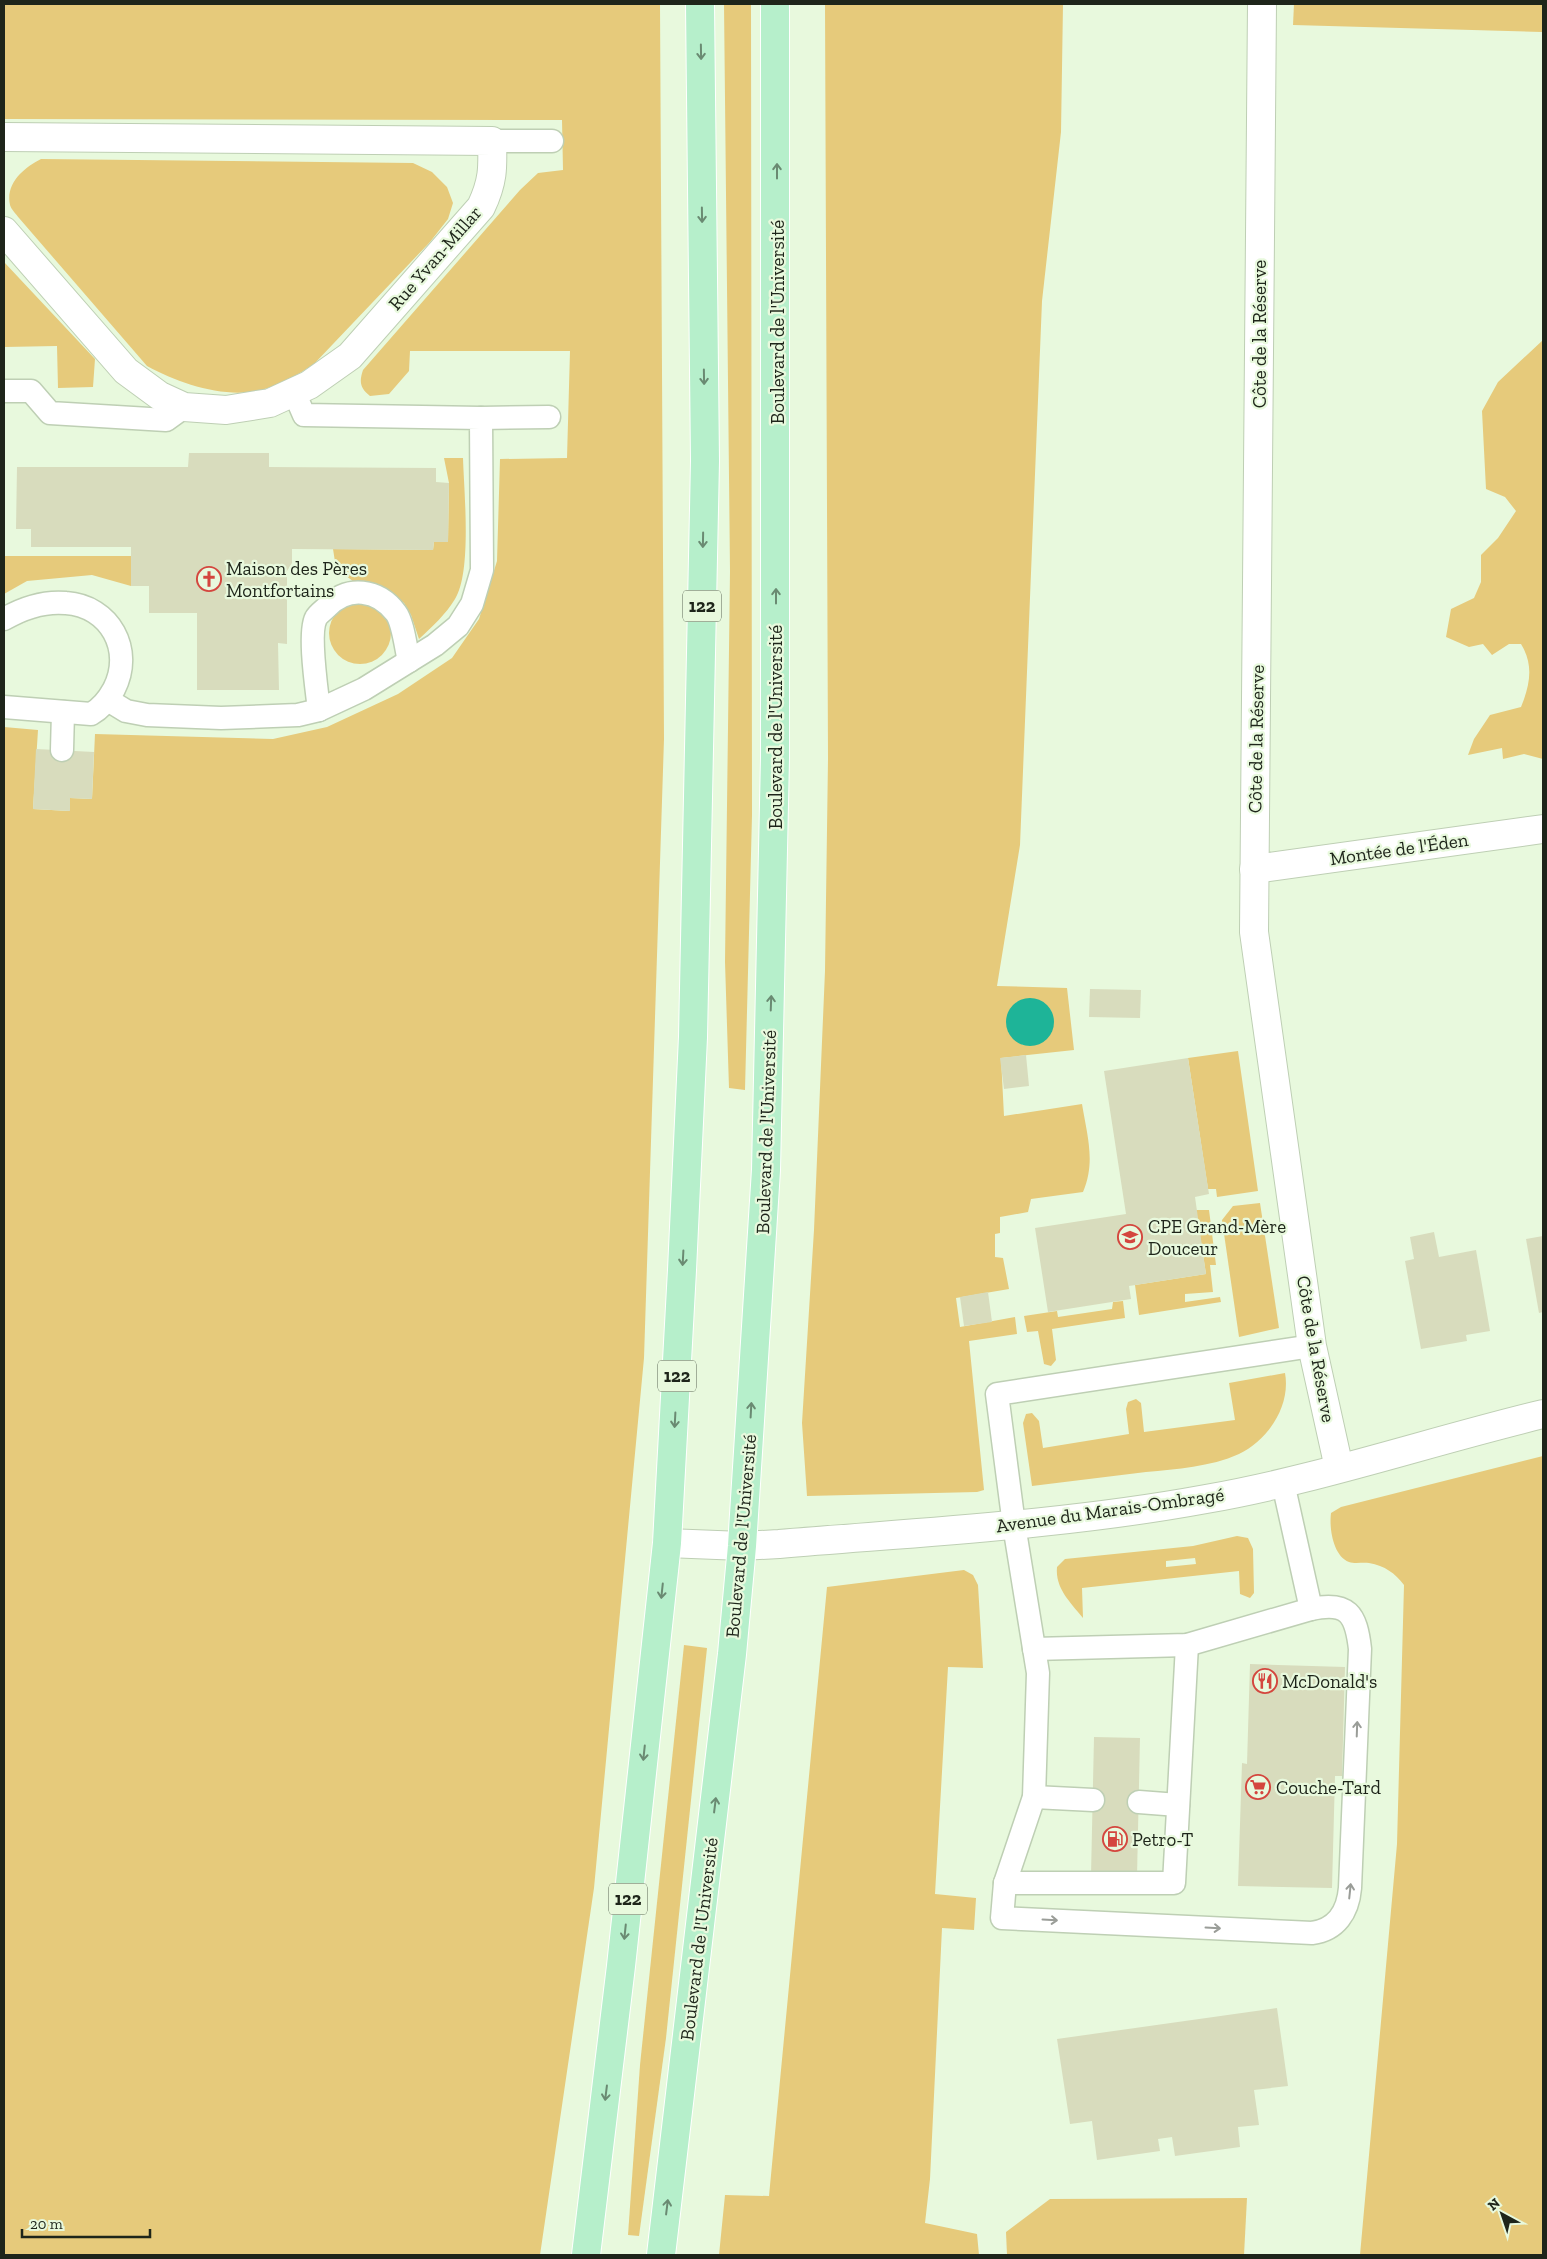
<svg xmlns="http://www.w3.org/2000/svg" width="1547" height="2259" viewBox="0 0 1547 2259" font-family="'Zilla Slab',serif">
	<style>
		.green { fill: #e6ca7b; fill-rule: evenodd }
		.water { fill: #1eb498 }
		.building { fill: #d8dcbd }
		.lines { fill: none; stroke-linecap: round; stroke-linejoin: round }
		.service-casing { stroke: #becfb4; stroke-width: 25 }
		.minor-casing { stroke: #becfb4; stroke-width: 30 }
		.primary-casing { stroke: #fff; stroke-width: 30 }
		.service { stroke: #fff; stroke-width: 22 }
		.minor { stroke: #fff; stroke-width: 28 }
		.primary { stroke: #b6efcb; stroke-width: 28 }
		.oneway { stroke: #6a8a72 }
		.oneway2 { stroke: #9a9d98 }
		.labels { text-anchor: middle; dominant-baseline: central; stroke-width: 4.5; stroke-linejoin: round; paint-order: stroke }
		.shield { fill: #e8f9dd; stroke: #5b6554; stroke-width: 1 }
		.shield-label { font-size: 18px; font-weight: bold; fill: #1e251a }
		.street-label { font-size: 19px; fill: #1e251a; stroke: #e8f9dd }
		.poi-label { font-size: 19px; fill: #1e251a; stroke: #e8f9dd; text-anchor: start }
	</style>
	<rect width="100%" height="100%" fill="#e8f9dd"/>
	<g class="green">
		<path d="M 4,4 L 660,4 L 664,739 L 644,1358 L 594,1888 L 540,2255 L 4,2255 L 4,727 L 38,730 L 33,809 L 69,811 L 70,798 L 92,799 L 95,734 L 273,739 L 327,727 L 398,694 L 452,658 L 479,619 L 497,561 L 500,459 L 567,458 L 570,351 L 410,351 L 409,371 L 389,394 L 370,396 C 360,388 359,382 363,370 L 520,190 L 538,173 L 563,170 L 562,120 L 4,119 Z"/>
		<path d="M 724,4 L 751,4 L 752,815 L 745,1090 L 729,1088 L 725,962 L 730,571 Z"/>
		<path d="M 825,4 L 1063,4 L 1061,132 L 1042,301 L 1020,845 L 997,986 L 1067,988 L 1074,1050 L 1001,1058 L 1004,1116 L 1082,1104 C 1087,1135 1096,1162 1083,1192 L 1031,1199 L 1028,1212 L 1000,1217 L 1000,1233 L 995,1234 L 995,1257 L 1003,1258 L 1009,1289 L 956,1298 L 960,1327 L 1015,1317 L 1017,1334 L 969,1341 L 984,1490 L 977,1492 L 807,1496 L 802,1423 L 814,1230 L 825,971 L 828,759 ZM 1039,1000 L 1051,1010 L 1023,1045 L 1011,1035 L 1008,1014 L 1017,1002 Z"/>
		<path d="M 1294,4 L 1542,4 L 1542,32 L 1293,25 Z"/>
		<path d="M 41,159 L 413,163 L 432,172 L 447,187 L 453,203 L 448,219 L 430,242 L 314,364 C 296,376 274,389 251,392 C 216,396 177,382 147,366 L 19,218 C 16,214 11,209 10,205 C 5,183 25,167 41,159 Z"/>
		<path d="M 4,262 L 95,359 L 93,387 L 58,388 L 57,346 L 4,347 Z"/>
		<path d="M 1543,340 L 1543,759 L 1524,754 L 1503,759 L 1502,748 L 1468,755 L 1474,739 L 1490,715 L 1521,707 C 1530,685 1534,665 1521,644 L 1509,644 L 1492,655 L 1483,644 L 1469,647 L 1446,637 L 1451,609 L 1474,598 L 1481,582 L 1481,555 L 1498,538 L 1516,511 L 1505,497 L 1486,489 L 1482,411 L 1498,382 Z"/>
		<path d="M 444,458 L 463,458 C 464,491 472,572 455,599 C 446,614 432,627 419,639 L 411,615 L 404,603 L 388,591 L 354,582 L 336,568 L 333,549 L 433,550 L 434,542 L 448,542 L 449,483 Z"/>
		<path d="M 4,556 L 132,556 L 131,586 L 92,575 L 27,581 L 4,594 Z"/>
		<circle cx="360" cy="633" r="31"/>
		<path d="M 1238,1051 L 1258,1191 L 1217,1197 L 1216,1189 L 1208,1189 L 1188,1058 Z"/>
		<path d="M 1260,1203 L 1279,1328 L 1239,1337 L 1222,1220 L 1233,1206 Z"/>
		<path d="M 1196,1210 L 1209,1210 L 1216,1265 L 1210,1265 L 1213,1292 L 1185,1294 L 1185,1302 L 1220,1297 L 1221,1302 L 1139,1315 L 1135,1285 L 1206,1274 Z"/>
		<path d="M 1123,1301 L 1125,1318 L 1052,1329 L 1056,1360 L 1051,1366 L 1044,1364 L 1038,1331 L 1027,1332 L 1024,1316 L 1057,1311 L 1058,1317 L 1112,1309 L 1113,1302 Z"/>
		<path d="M 1285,1373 C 1291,1406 1268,1440 1239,1454 C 1210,1467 1177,1469 1146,1472 C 1108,1477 1070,1481 1032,1486 L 1023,1423 L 1026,1414 L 1032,1413 L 1039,1421 L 1043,1448 L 1129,1434 L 1126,1409 L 1128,1402 L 1136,1399 L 1141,1403 L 1144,1432 L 1235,1420 L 1229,1383 Z"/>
		<path d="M 1543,1456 L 1543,2255 L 1360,2255 L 1397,1844 L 1404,1585 C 1395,1573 1385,1566 1369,1563 C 1363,1562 1355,1564 1349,1562 C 1333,1556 1329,1528 1331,1513 L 1341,1507 Z"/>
		<path d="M 1237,1536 L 1248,1538 L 1253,1549 L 1254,1593 L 1250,1598 L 1240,1594 L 1239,1571 L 1082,1588 L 1083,1618 C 1070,1602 1055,1588 1057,1567 L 1065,1559 L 1193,1546 ZM 1195,1558 L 1196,1564 L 1166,1567 L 1166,1561 Z"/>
		<path d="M 964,1570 L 973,1575 L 978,1585 L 983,1668 L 948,1667 L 935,1894 L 976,1898 L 974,1930 L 942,1928 L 930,2179 L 925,2223 L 977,2234 L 979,2255 L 719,2255 L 725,2195 L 769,2196 L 827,1587 Z"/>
		<path d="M 684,1645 L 707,1648 L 666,2038 L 639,2236 L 628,2235 L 640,2065 Z"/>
		<path d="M 1247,2198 L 1244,2255 L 1007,2255 L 1006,2232 L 1050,2199 Z"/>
	</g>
	<circle class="water" cx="1030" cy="1022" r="24"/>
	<g class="building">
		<path d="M 189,453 L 269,453 L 269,467 L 436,468 L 436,482 L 449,483 L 448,542 L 434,542 L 433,550 L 292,549 L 292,563 L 287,571 L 287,644 L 278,643 L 279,690 L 197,690 L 197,613 L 149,613 L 149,586 L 131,586 L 131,547 L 31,547 L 31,529 L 16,529 L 17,467 L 188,467 Z"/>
		<path d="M 36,749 L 94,752 L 92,799 L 70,798 L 70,811 L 33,809 Z"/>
		<path d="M 1090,989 L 1141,990 L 1140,1018 L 1089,1017 Z"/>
		<path d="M 1026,1055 L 1029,1086 L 1004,1089 L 1000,1058 Z"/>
		<path d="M 1188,1058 L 1209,1194 L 1195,1197 L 1206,1274 L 1129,1286 L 1131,1299 L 1048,1312 L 1035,1228 L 1126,1214 L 1104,1071 Z"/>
		<path d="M 1434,1232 L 1439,1257 L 1476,1250 L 1490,1331 L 1466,1335 L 1467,1341 L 1421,1349 L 1405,1261 L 1414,1259 L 1410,1237 Z"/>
		<path d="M 1543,1236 L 1543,1312 L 1539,1313 L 1526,1239 Z"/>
		<path d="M 988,1292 L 992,1322 L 964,1326 L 960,1297 Z"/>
		<path d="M 1250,1664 L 1345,1667 L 1342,1776 L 1335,1776 L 1332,1888 L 1238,1886 L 1242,1763 L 1247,1764 Z"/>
		<path d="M 1094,1737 L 1140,1738 L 1137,1877 L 1091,1876 Z"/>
		<path d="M 1277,2008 L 1288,2086 L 1254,2090 L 1259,2125 L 1238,2127 L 1240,2147 L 1175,2156 L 1172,2137 L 1158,2139 L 1160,2151 L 1097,2160 L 1092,2121 L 1070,2124 L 1057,2039 Z"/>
	</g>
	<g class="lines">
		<defs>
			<g id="service">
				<path d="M 492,141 L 552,141"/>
				<path d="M 4,391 L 31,391 L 50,413 L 166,420 L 184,407"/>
				<path d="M 481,418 L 549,417"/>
				<path d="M 4,619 C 23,608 44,601 66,603 C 110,606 134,650 114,689 C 108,700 102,708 91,714 L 4,707"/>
				<path d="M 108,700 L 126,711 L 147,715 L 221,718 L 298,715 L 319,710 L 364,689 L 435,645 L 458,626 L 472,604 L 482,570 L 481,418 L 304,415 L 294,392"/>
				<path d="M 319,710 C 317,691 308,633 316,618 C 318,614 324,610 327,607 C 348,585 378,589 396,613 C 403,622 406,649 409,661"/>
				<path d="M 62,750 L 63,712"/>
				<path d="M 1311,1609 C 1348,1601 1356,1614 1360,1649 L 1350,1888 C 1348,1912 1336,1930 1312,1933 L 1002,1918 L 1005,1883 L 1034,1797 L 1038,1673 L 1014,1525 L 997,1394 L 1312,1346"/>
				<path d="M 1034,1649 L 1187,1645 L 1311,1609 L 1283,1483"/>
				<path d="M 1034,1797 L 1093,1800"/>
				<path d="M 1139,1802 L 1178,1805"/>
				<path d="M 1005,1883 L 1174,1883 L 1187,1645"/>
			</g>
			<g id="minor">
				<path d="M 1262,4 L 1254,932 L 1312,1346 L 1339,1468"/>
				<path d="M 4,137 L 492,141 C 493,168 493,182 481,207 L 350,356 L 309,385 L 270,403 L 226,410 L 184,407 L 160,396 L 126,371 L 4,231"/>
				<path d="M 1254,869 L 1543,829"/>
				<path d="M 667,1543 L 742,1546 L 779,1544 C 921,1532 1065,1525 1206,1499 C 1320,1479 1431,1441 1543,1414"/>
			</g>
			<g id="primary">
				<path d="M 586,2255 L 621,1966 L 667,1543 L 682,1270 L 693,1037 L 705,461 L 700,4"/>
				<path d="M 661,2255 L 732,1654 L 742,1546 L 766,1170 L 775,758 L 775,4"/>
			</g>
		</defs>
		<use href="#service" class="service-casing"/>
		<use href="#minor" class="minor-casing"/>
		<use href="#primary" class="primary-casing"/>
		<use href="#service" class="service"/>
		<use href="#minor" class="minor"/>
		<use href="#primary" class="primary"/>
	</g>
	<defs><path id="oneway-shaft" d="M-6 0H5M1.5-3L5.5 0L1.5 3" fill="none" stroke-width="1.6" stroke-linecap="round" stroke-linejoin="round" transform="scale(1.25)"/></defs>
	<g class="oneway">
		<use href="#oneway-shaft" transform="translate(701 52) rotate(89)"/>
		<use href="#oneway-shaft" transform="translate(777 171) rotate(-90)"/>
		<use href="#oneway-shaft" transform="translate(702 215) rotate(89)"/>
		<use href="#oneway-shaft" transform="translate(704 377) rotate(89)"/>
		<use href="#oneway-shaft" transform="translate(703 540) rotate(91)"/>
		<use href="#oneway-shaft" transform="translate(776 596) rotate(-90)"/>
		<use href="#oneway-shaft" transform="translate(771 1003) rotate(-88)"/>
		<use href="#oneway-shaft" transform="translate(683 1258) rotate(93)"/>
		<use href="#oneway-shaft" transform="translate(751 1410) rotate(-87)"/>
		<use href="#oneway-shaft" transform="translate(675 1420) rotate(93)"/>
		<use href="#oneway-shaft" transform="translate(662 1591) rotate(96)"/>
		<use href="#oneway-shaft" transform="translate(644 1753) rotate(96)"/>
		<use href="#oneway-shaft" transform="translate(715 1805) rotate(-83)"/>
		<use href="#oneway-shaft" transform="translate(625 1932) rotate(96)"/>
		<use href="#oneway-shaft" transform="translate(606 2093) rotate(97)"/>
		<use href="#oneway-shaft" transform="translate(667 2207) rotate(-83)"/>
	</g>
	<g class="oneway2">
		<use href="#oneway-shaft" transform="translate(1357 1729) rotate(-88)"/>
		<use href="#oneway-shaft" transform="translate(1350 1891) rotate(-84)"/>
		<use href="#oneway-shaft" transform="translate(1050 1920) rotate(3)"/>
		<use href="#oneway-shaft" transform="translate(1213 1928) rotate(3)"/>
	</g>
	<defs>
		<symbol id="church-ring" viewBox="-11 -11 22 22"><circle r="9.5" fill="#e8f9dd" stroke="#d4463e" stroke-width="1.5"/><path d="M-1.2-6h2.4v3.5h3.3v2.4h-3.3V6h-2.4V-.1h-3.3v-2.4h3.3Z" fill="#d4463e"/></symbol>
		<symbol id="school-ring" viewBox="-11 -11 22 22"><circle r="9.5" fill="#e8f9dd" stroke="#d4463e" stroke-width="1.5"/><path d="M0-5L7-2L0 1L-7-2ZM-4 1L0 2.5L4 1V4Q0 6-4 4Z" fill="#d4463e"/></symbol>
		<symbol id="restaurant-ring" viewBox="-11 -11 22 22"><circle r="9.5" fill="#e8f9dd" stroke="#d4463e" stroke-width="1.5"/><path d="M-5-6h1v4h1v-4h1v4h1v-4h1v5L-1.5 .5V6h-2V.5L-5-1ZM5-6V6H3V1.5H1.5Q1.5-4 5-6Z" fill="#d4463e"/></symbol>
		<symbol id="supermarket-ring" viewBox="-11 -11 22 22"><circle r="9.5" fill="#e8f9dd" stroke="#d4463e" stroke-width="1.5"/><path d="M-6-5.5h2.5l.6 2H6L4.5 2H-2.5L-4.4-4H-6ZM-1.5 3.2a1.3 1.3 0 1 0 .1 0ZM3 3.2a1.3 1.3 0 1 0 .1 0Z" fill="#d4463e"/></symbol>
		<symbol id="fuel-ring" viewBox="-11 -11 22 22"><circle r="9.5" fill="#e8f9dd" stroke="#d4463e" stroke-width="1.5"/><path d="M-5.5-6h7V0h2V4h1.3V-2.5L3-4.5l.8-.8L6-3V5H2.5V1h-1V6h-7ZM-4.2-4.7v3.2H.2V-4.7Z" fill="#d4463e"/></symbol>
	</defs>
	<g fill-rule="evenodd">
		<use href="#church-ring" x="195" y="565" width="28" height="28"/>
		<use href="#school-ring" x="1116" y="1223" width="28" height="28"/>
		<use href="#restaurant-ring" x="1251" y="1667" width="28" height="28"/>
		<use href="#supermarket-ring" x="1244" y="1773" width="28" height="28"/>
		<use href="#fuel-ring" x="1101" y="1825" width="28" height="28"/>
	</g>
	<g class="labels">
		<g class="shield">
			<rect x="683" y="590.5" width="38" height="31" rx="4"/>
			<rect x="658" y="1360.5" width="38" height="31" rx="4"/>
			<rect x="609" y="1883.5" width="38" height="31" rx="4"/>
		</g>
		<g class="shield-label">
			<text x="702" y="606">122</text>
			<text x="677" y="1376">122</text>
			<text x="628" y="1899">122</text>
		</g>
		<g class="street-label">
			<text transform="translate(435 258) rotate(-49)">Rue Yvan-Millar</text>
			<text transform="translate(777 322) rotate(-90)">Boulevard de l'Université</text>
			<text transform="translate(1259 334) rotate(-90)">Côte de la Réserve</text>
			<text transform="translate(775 727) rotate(-90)">Boulevard de l'Université</text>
			<text transform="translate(1256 739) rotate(-89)">Côte de la Réserve</text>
			<text transform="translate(1399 849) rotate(-8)">Montée de l'Éden</text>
			<text transform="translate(766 1132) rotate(-88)">Boulevard de l'Université</text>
			<text transform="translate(1316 1349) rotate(80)">Côte de la Réserve</text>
			<text transform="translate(1110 1510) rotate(-8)">Avenue du Marais-Ombragé</text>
			<text transform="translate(741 1536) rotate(-85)">Boulevard de l'Université</text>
			<text transform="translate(699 1939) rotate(-83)">Boulevard de l'Université</text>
		</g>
		<g class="poi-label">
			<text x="226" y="568">Maison des Pères<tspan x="226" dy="22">Montfortains</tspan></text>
			<text x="1148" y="1226">CPE Grand-Mère<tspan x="1148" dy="22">Douceur</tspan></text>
			<text x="1282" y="1681">McDonald's</text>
			<text x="1276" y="1787">Couche-Tard</text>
			<text x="1132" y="1839">Petro-T</text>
		</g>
	</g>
	<rect width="1547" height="2259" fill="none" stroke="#1e251a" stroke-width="10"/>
	<g transform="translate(1502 2214) rotate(320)" stroke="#e8f9dd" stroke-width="4" paint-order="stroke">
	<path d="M0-4L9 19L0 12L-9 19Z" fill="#1e251a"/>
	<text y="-8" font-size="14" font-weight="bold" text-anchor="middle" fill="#1e251a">N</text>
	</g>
	<path d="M22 2229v8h128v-8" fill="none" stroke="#1e251a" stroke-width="2.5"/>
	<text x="30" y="2229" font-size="15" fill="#1e251a" stroke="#e8f9dd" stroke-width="4" paint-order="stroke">20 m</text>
</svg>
